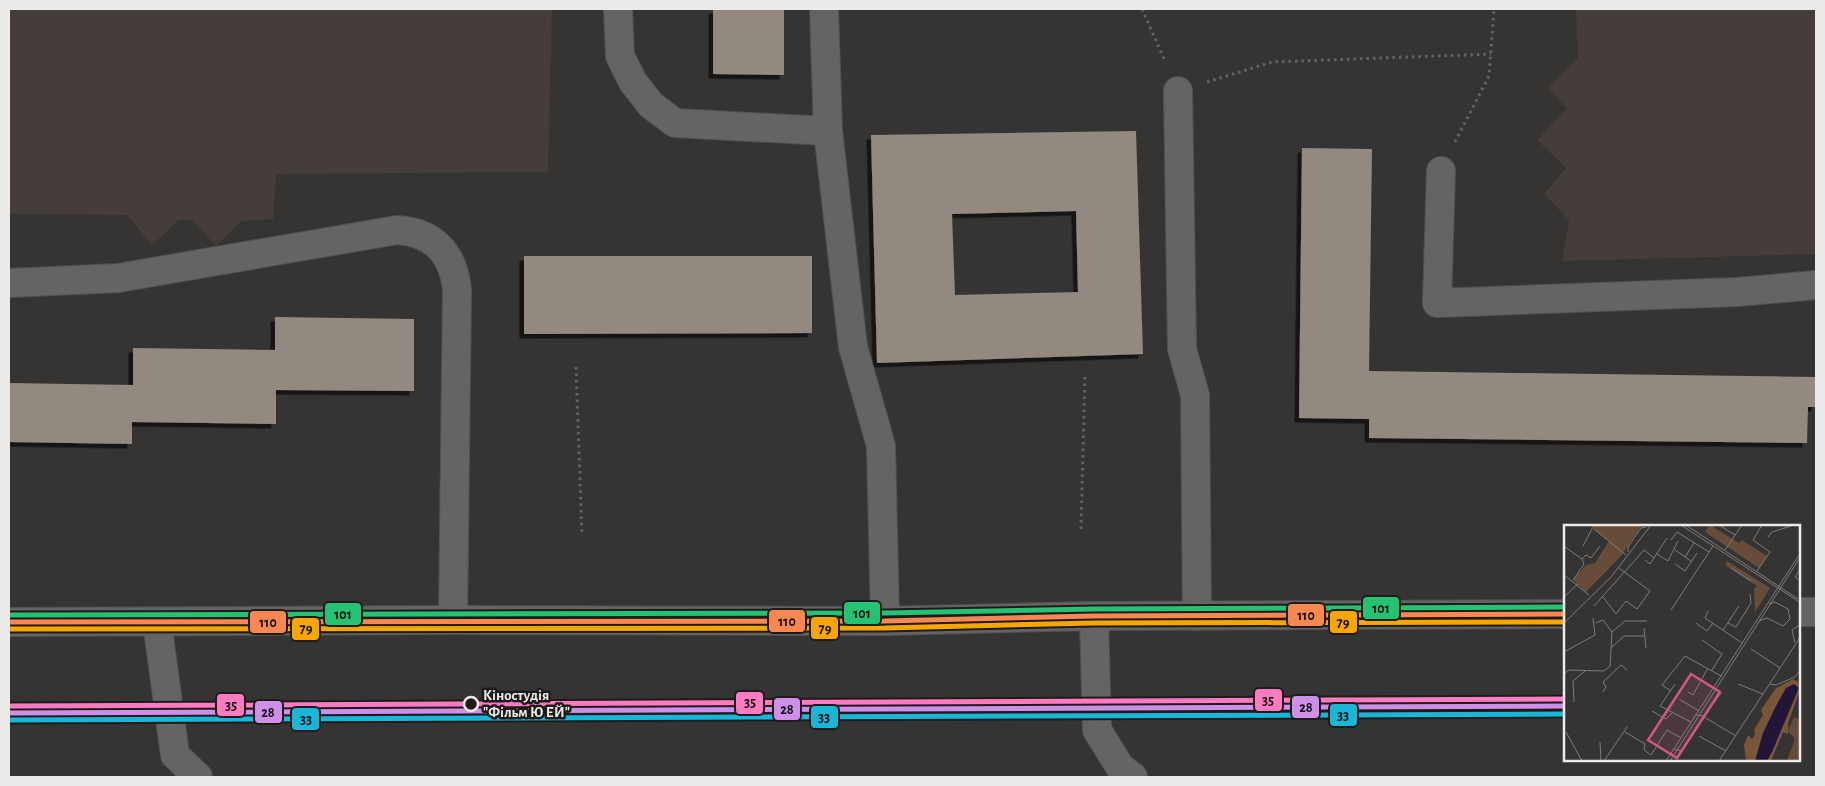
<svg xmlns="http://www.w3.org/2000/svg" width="1825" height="786" viewBox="0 0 1825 786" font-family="'Alegreya Sans',sans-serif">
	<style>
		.built { fill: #443d39 }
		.building { fill: #928981; fill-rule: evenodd; filter: url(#shadow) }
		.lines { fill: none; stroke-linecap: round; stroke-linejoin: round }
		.minor-casing { stroke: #535251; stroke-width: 30 }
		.path { stroke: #646363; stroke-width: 3; stroke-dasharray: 2.5 4; stroke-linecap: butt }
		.minor { stroke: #656464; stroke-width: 28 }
		.bus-1-casing { stroke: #1d1c1b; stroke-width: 9 }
		.bus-2-casing { stroke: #1d1c1b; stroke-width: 9 }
		.bus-3-casing { stroke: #1d1c1b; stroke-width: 9 }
		.bus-1 { stroke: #f88751; stroke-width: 5 }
		.bus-2 { stroke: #f7a600; stroke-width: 5 }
		.bus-3 { stroke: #26c172; stroke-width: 5 }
		.tram-1-casing { stroke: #1d1c1b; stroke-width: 9 }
		.tram-2-casing { stroke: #1d1c1b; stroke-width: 9 }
		.tram-3-casing { stroke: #1d1c1b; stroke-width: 9 }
		.tram-1 { stroke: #ce8fe9; stroke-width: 5 }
		.tram-2 { stroke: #1ab6d8; stroke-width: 5 }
		.tram-3 { stroke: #fe7ac1; stroke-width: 5 }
		.stop-dot { fill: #1d1c1b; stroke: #edebea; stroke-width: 2.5 }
		.labels { text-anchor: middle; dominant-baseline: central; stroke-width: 5; stroke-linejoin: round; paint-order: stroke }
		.stop-label { font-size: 15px; font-weight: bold; fill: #edebea; stroke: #1d1c1b; text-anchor: start }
		.inset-road { fill: none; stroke: #7f7d7c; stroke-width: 1 }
		.view { fill: #cf5786; fill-opacity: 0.15; stroke: #cf5786; stroke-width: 2.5 }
		.inset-edge { fill: none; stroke: #edebea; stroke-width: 2.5 }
		.line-badge { stroke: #1d1c1b; stroke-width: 2 }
		.pale-badge-label { font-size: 14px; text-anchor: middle; font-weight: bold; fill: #111 }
	</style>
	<defs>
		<filter id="shadow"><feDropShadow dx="-4.5" dy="4.5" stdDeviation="0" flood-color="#0009"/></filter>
	</defs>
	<rect width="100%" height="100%" fill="#363433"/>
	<g class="built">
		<path d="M 9,9 L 552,9 L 548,172 L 276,174 L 273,219 L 241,221 L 216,246 L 192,220 L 179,220 L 152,245 L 127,215 L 9,214 Z"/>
		<path d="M 1576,9 L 1816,9 L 1816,254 L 1562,261 L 1569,220 L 1544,194 L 1566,168 L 1537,140 L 1567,109 L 1548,88 L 1578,58 Z"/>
	</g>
	<g class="building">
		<path d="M 713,9 L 784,9 L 784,75 L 713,74 Z"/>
		<path d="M 1136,131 L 1143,354 L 877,363 L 871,135 ZM 1076,211 L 1078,292 L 955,295 L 952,214 Z"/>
		<path d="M 1302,148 L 1372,149 L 1369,371 L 1816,377 L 1816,407 L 1808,407 L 1807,443 L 1369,438 L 1369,419 L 1299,418 Z"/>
		<path d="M 524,256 L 812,256 L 812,333 L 524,334 Z"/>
		<path d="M 275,317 L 414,319 L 414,391 L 276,390 L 276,424 L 132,422 L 132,444 L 9,442 L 9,383 L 133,385 L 133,348 L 275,350 Z"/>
	</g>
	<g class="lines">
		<defs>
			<g id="minor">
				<path d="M 618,9 L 620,56 L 633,82 L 651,105 L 675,123 L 828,131"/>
				<path d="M 824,9 L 828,131 L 853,347 L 881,446 L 885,621"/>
				<path d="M 1178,91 L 1182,349 L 1195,395 L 1197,616"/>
				<path d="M 1441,171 L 1437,303 L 1737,292 L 1816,285"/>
				<path d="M 9,283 L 118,278 L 397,230 C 434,232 454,254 457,291 L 453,620"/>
				<path d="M 1799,612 L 1816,612"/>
				<path d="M 1094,616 L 1097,730 L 1120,767 L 1133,777"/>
				<path d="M 9,622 L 453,620 L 885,621 L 1094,616 L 1565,614"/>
				<path d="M 157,622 L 175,755 L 198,777"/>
			</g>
		</defs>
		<use href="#minor" class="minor-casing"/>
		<g class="path">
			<path d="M 1142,9 L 1165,61"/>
			<path d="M 1207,82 L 1272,62 L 1491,54"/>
			<path d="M 1455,142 L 1489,76 L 1494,9"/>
			<path d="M 576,367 L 582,536"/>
			<path d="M 1081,529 L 1085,376"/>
		</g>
		<use href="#minor" class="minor"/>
		<defs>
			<path id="bus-1" d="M 9,622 L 885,621 L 1094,616 L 1565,614"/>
			<path id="bus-2" d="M 9,629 L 885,628 L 1094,623 L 1565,622"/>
			<path id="bus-3" d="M 9,615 L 885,613 L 1094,609 L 1565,607"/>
		</defs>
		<use href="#bus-1" class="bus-1-casing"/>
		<use href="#bus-2" class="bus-2-casing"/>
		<use href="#bus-3" class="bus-3-casing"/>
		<use href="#bus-1" class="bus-1"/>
		<use href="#bus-2" class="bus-2"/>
		<use href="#bus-3" class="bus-3"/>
		<defs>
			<path id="tram-1" d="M 9,713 L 1565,706"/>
			<path id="tram-2" d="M 9,720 L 1565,714"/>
			<path id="tram-3" d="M 9,706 L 1565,699"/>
		</defs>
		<use href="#tram-1" class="tram-1-casing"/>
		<use href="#tram-2" class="tram-2-casing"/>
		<use href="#tram-3" class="tram-3-casing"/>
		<use href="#tram-1" class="tram-1"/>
		<use href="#tram-2" class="tram-2"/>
		<use href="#tram-3" class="tram-3"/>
	</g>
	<circle class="stop-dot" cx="471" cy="704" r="7"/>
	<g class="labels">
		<g class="stop-label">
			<text x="483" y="695">Кіностудія<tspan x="483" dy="17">"Фільм Ю ЕЙ"</tspan></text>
		</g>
	</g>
	<g transform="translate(1564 525)">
		<rect width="236" height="236" fill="#363433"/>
		<path d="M 30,0 L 78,0 L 57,31 L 22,67 L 9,55 L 22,40 L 31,38 L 45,16 L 30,4 ZM 146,0 L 175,18 L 178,15 L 203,31 L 195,43 L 141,7 ZM 163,36 L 206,63 L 191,87 L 190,64 L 193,61 L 161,40 ZM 230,192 L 236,195 L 236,236 L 223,236 L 231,214 L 224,206 Z" fill="#674d39"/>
		<path d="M 229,154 L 234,157 L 236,165 L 224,198 L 224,209 L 219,207 L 207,236 L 182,236 L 180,220 L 184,210 L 188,214 L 191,210 L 190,205 L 199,190 L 197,185 L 212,163 Z" fill="#7a5638"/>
		<path d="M 230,159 L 235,163 L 208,227 L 203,236 L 191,236 L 199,208 L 212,181 L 222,163 Z" fill="#211539"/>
		<path class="inset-road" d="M 117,0 L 237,78M 122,0 L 234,74M 155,0 L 171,10M 30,4 L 62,30M 204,12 L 208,7 L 230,0M 107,15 L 113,7 L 145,27M 19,21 L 30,0M 1,22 L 18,34M 111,25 L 127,36M 161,25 L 178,0M 64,27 L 64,22 L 77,3 L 82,2M 93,29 L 104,36 L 114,16M 121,32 L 130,18M 18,34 L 22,30 L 27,33 L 36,21M 81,35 L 86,39 L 103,13M 111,39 L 121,46 L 133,28M 167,43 L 187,56M 237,43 L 231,52 L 237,56M 193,46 L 206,27 L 189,15 L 198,0M 0,50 L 25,70M 9,55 L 20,39 L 18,34M 0,72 L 14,59M 39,72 L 52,89 L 62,76 L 73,84 L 86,66 L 55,43M 30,81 L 80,25 L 90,33M 107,85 L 149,21M 144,86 L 141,93 L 178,118M 195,96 L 203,93 L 219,101 L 226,94 L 224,84 L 211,77 L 205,79M 0,98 L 47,52 L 87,0M 32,98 L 39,95 L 48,107M 132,98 L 143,106 L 149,98M 164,98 L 172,102 L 187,78 L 186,69M 80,103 L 82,123M 159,105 L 175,81M 138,115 L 158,129 L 148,145M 231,118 L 228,105 L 237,99M 48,122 L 60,111 L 80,111M 187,124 L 216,143M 0,127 L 31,110 L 29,93M 0,149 L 4,145 L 40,146 L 46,141 L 48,107 L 61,96 L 83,96M 111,159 L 96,181 L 127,197M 174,159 L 199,169M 206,159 L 212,160 L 231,152 L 237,144M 107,166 L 98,160 L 121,131 L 157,151M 39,167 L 42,162 L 39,157 L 57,140 L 63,145M 124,167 L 129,170 L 144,143M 115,174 L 135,186M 10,177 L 9,156 L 21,146M 88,186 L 102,194 L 108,188M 132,190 L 140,191 L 157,168M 140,192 L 172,211M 2,207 L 18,236M 61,207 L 81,219 L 80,225 L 87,230 L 103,205 L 117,213M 135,211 L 162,226M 36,217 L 37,236M 110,224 L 117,226 L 122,220M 40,236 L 63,202M 102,236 L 237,27M 106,236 L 237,31M 155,236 L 237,111"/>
		<path class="view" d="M 127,149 L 156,167 L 113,233 L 84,215 Z"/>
		<rect width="236" height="236" class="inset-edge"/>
	</g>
	<g class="line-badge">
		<rect x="1362" y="596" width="38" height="24" rx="5" fill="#26c172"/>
		<rect x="843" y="601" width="38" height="24" rx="5" fill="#26c172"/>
		<rect x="324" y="602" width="38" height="24" rx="5" fill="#26c172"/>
		<rect x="1287" y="603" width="38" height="24" rx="5" fill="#f88751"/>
		<rect x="768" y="609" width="38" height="24" rx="5" fill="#f88751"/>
		<rect x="249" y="610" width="38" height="24" rx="5" fill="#f88751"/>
		<rect x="1329" y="610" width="29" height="24" rx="5" fill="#f7a600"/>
		<rect x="810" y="616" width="29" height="24" rx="5" fill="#f7a600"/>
		<rect x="291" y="617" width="29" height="24" rx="5" fill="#f7a600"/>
		<rect x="1254" y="688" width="29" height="24" rx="5" fill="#fe7ac1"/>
		<rect x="735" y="691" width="29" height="24" rx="5" fill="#fe7ac1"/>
		<rect x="216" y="693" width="29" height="24" rx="5" fill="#fe7ac1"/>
		<rect x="1291" y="695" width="29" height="24" rx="5" fill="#ce8fe9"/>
		<rect x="773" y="697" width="28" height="24" rx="5" fill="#ce8fe9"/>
		<rect x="254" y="700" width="29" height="24" rx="5" fill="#ce8fe9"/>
		<rect x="1329" y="703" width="29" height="24" rx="5" fill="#1ab6d8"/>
		<rect x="810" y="705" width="29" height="24" rx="5" fill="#1ab6d8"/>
		<rect x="291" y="707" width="29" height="24" rx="5" fill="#1ab6d8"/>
	</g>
	<g class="pale-badge-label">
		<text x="1381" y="613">101</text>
		<text x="862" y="618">101</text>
		<text x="343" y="619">101</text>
		<text x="1306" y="620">110</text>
		<text x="787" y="626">110</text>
		<text x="268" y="627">110</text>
		<text x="1343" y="627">79</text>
		<text x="825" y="633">79</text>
		<text x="306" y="633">79</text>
		<text x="1268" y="705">35</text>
		<text x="750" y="707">35</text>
		<text x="231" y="710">35</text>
		<text x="1306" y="712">28</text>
		<text x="787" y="714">28</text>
		<text x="268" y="717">28</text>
		<text x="1343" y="720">33</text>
		<text x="824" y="722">33</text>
		<text x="306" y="724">33</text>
	</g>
	<rect width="1825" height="786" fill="none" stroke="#edebea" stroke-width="20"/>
</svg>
